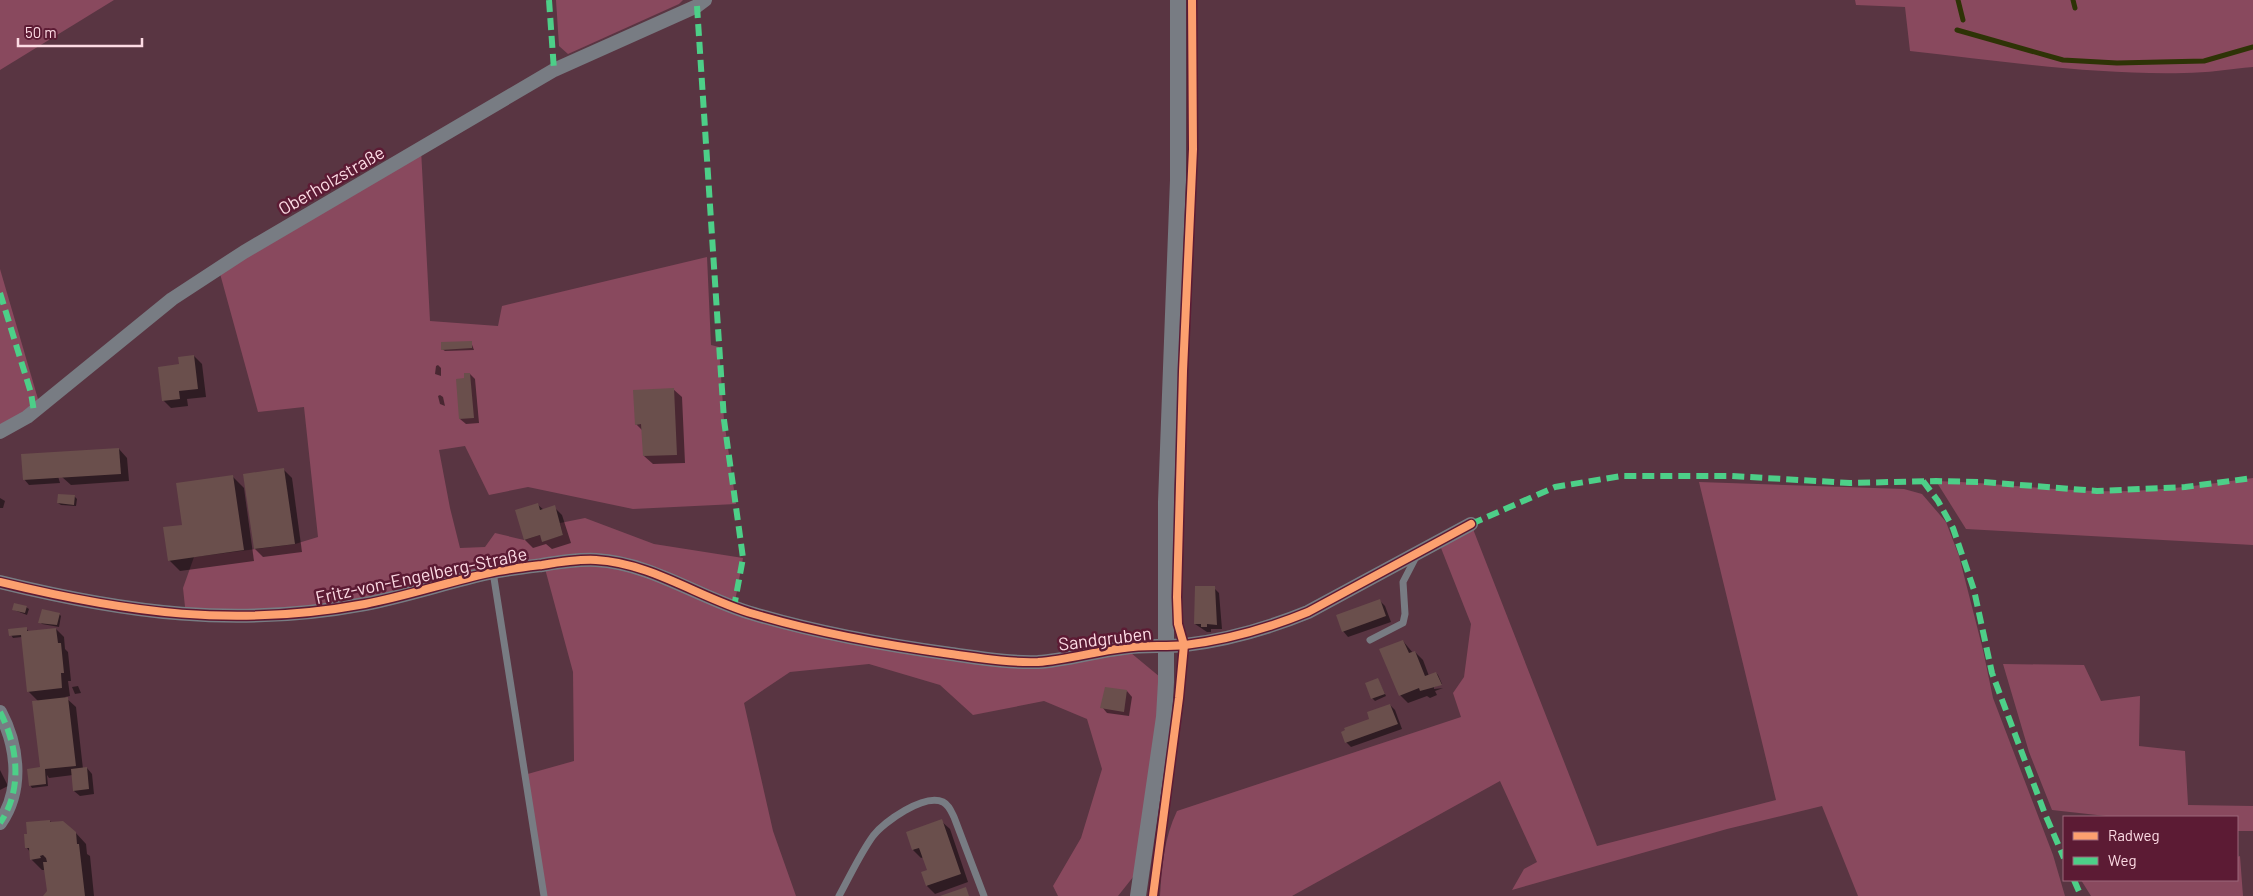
<svg xmlns="http://www.w3.org/2000/svg" width="2253" height="896" viewBox="0 0 2253 896" font-family="Barlow,sans-serif">
	<style>
		.green { fill: #89495e }
		.shadow { fill: #0007 }
		.lines { fill: none; stroke-linecap: round; stroke-linejoin: round }
		.stream { stroke: #2e3306; stroke-width: 5 }
		.building { fill: #6a4f4c }
		.service { stroke: #787c83; stroke-width: 7 }
		.minor { stroke: #787c83; stroke-width: 14 }
		.tertiary { stroke: #787c83; stroke-width: 16 }
		.quiet { stroke: #4dcf88; stroke-width: 6; stroke-dasharray: 12 6; stroke-linecap: butt }
		.cycleway-casing { stroke: #5c1b34; stroke-width: 11 }
		.cycleway { stroke: #fca06f; stroke-width: 8 }
		.labels { text-anchor: middle; dominant-baseline: central; stroke-width: 5; stroke-linejoin: round; paint-order: stroke }
		.street-label { font-size: 18px; fill: #fddbe4; stroke: #5c1b34 }
	</style>
	<rect width="100%" height="100%" fill="#593542"/>
	<g class="green">
		<path d="M 0,0 L 114,0 L 0,70 Z"/>
		<path d="M 556,0 L 683,0 L 679,4 L 568,54 L 559,46 Z"/>
		<path d="M 1855,0 L 2253,0 L 2253,67 C 2230,69 2207,73 2184,73 C 2093,75 2001,61 1910,51 L 1905,7 L 1856,5 Z"/>
		<path d="M 421,149 L 430,321 L 498,326 L 502,306 L 707,257 L 711,345 L 719,347 L 724,420 L 736,504 L 633,509 L 528,487 L 489,495 L 465,446 L 439,450 L 450,508 L 460,548 L 485,547 L 495,533 L 524,540 L 540,535 L 543,541 L 563,535 L 560,523 L 585,518 L 654,544 L 743,558 L 734,607 L 751,614 L 1005,662 L 1125,648 L 1166,682 L 1141,867 L 1118,896 L 1058,896 L 1053,886 L 1081,838 L 1102,769 L 1087,719 L 1044,701 L 973,715 L 940,685 L 869,664 L 790,672 L 744,703 L 773,831 L 796,896 L 544,896 L 524,775 L 574,761 L 573,672 L 544,565 L 306,614 L 186,616 L 183,588 L 194,557 L 295,544 L 318,537 L 304,407 L 258,412 L 219,270 Z"/>
		<path d="M 0,269 L 40,406 L 0,432 Z"/>
		<path d="M 2253,478 L 2253,545 L 1966,529 L 1936,481 C 1990,482 2043,490 2097,491 C 2149,493 2202,485 2253,478 Z"/>
		<path d="M 1699,482 L 1904,489 L 1922,494 L 1946,522 L 1959,556 L 1983,650 L 1993,698 L 2053,855 L 2065,896 L 1858,896 L 1822,806 L 1727,829 L 1512,890 L 1524,869 L 1537,862 L 1500,781 L 1292,896 L 1160,896 C 1162,866 1164,838 1177,811 L 1461,717 L 1453,693 L 1464,677 L 1471,624 L 1441,548 L 1473,529 L 1597,846 L 1776,800 Z"/>
		<path d="M 2003,664 L 2084,665 L 2101,701 L 2140,696 L 2139,746 L 2185,751 L 2188,805 L 2253,806 L 2253,831 L 2237,831 L 2237,817 L 2115,817 L 2052,810 L 2029,752 Z"/>
		<path d="M 2240,856 L 2243,896 L 2091,896 L 2081,880 L 2237,880 L 2237,857 Z"/>
	</g>
	<g class="shadow">
		<path d="M 471,342 L 474,350 L 445,351 L 442,349 Z"/>
		<path d="M 194,356 L 202,364 L 206,397 L 187,399 L 188,406 L 171,408 L 163,400 L 180,365 Z"/>
		<path d="M 438,365 L 441,368 L 441,376 L 435,374 L 436,366 Z"/>
		<path d="M 470,374 L 475,379 L 479,423 L 466,424 L 460,419 L 465,379 Z"/>
		<path d="M 673,389 L 682,397 L 685,463 L 653,464 L 644,456 L 643,431 L 636,424 Z"/>
		<path d="M 440,395 L 443,397 L 445,406 L 440,404 L 438,396 Z"/>
		<path d="M 119,449 L 127,458 L 129,481 L 71,485 L 62,477 L 58,476 L 60,483 L 29,485 L 24,479 Z"/>
		<path d="M 284,470 L 292,478 L 302,552 L 263,557 L 255,549 L 245,475 Z"/>
		<path d="M 233,477 L 244,488 L 254,561 L 180,571 L 169,560 L 184,526 Z"/>
		<path d="M 74,496 L 77,499 L 76,506 L 61,505 L 58,503 Z"/>
		<path d="M 0,498 L 5,501 L 3,508 L 0,508 Z"/>
		<path d="M 538,505 L 544,510 L 554,507 L 562,515 L 571,543 L 552,549 L 546,544 L 533,548 L 525,540 Z"/>
		<path d="M 1214,588 L 1219,593 L 1222,629 L 1211,629 L 1211,632 L 1207,632 L 1195,624 Z"/>
		<path d="M 1380,601 L 1385,606 L 1391,622 L 1348,637 L 1343,631 Z"/>
		<path d="M 26,607 L 29,609 L 27,615 L 14,610 Z"/>
		<path d="M 59,614 L 61,616 L 59,627 L 42,624 L 40,622 Z"/>
		<path d="M 26,628 L 29,632 L 56,629 L 64,637 L 65,649 L 68,652 L 71,681 L 68,681 L 70,696 L 65,697 L 76,707 L 83,769 L 87,768 L 92,774 L 94,794 L 80,796 L 74,791 L 73,775 L 49,778 L 47,775 L 48,786 L 32,788 L 30,785 L 41,769 L 39,702 L 28,691 L 22,637 L 13,638 L 11,635 Z"/>
		<path d="M 1403,641 L 1413,653 L 1415,652 L 1423,660 L 1429,676 L 1436,673 L 1438,675 L 1442,684 L 1434,687 L 1434,689 L 1443,688 L 1435,691 L 1437,695 L 1430,698 L 1427,696 L 1408,703 L 1400,695 Z"/>
		<path d="M 1378,680 L 1386,696 L 1375,701 L 1372,698 Z"/>
		<path d="M 78,686 L 81,693 L 75,694 L 72,687 Z"/>
		<path d="M 1127,691 L 1132,697 L 1129,716 L 1107,713 L 1102,707 Z"/>
		<path d="M 1390,705 L 1395,710 L 1402,729 L 1351,747 L 1346,742 Z"/>
		<path d="M 0,770 L 8,786 L 0,790 Z"/>
		<path d="M 49,821 L 75,832 L 86,844 L 87,854 L 90,856 L 94,896 L 45,896 L 48,892 L 45,870 L 42,870 L 31,859 L 30,852 L 27,848 Z"/>
		<path d="M 941,821 L 950,829 L 968,882 L 935,894 L 927,886 L 929,871 L 924,857 L 921,858 L 913,850 Z"/>
	</g>
	<g class="lines">
		<g class="stream">
			<path d="M 1958,0 L 1963,20"/>
			<path d="M 2073,0 L 2075,8"/>
			<path d="M 1957,30 L 2063,60 L 2117,63 L 2204,61 L 2253,47"/>
		</g>
	</g>
	<g class="building">
		<path d="M 472,341 L 472,348 L 441,350 L 441,342 Z"/>
		<path d="M 194,355 L 198,389 L 179,391 L 180,399 L 162,401 L 158,367 L 179,364 L 178,357 Z"/>
		<path d="M 464,373 L 470,373 L 474,418 L 459,419 L 456,379 L 464,378 Z"/>
		<path d="M 674,388 L 677,455 L 643,456 L 641,424 L 635,425 L 633,390 Z"/>
		<path d="M 119,448 L 121,474 L 23,480 L 21,454 Z"/>
		<path d="M 284,468 L 295,544 L 254,549 L 243,474 Z"/>
		<path d="M 233,475 L 244,550 L 168,561 L 163,527 L 182,525 L 176,483 Z"/>
		<path d="M 58,494 L 75,495 L 74,505 L 57,503 Z"/>
		<path d="M 538,503 L 540,510 L 555,505 L 563,535 L 542,542 L 540,535 L 524,540 L 515,510 Z"/>
		<path d="M 1195,586 L 1215,586 L 1217,625 L 1207,624 L 1207,627 L 1201,627 L 1201,624 L 1194,624 Z"/>
		<path d="M 1380,599 L 1386,616 L 1342,632 L 1336,615 Z"/>
		<path d="M 14,603 L 27,606 L 25,613 L 12,610 Z"/>
		<path d="M 42,609 L 60,613 L 57,625 L 38,623 Z"/>
		<path d="M 27,627 L 27,631 L 56,628 L 58,643 L 61,643 L 64,673 L 61,673 L 62,688 L 27,692 L 21,635 L 9,636 L 8,629 Z"/>
		<path d="M 1403,640 L 1409,653 L 1415,651 L 1425,676 L 1436,672 L 1442,685 L 1420,691 L 1419,688 L 1399,696 L 1379,649 Z"/>
		<path d="M 1378,678 L 1385,694 L 1371,699 L 1365,683 Z"/>
		<path d="M 1105,687 L 1127,690 L 1124,712 L 1100,708 Z"/>
		<path d="M 68,697 L 76,766 L 45,769 L 46,784 L 29,786 L 27,769 L 40,767 L 32,701 Z"/>
		<path d="M 1390,704 L 1398,724 L 1345,743 L 1341,732 L 1345,730 L 1344,728 L 1369,719 L 1367,712 Z"/>
		<path d="M 87,767 L 89,789 L 73,791 L 71,769 Z"/>
		<path d="M 942,819 L 961,874 L 926,886 L 921,872 L 927,870 L 919,848 L 912,850 L 906,832 Z"/>
		<path d="M 50,820 L 50,822 L 63,821 L 76,832 L 77,844 L 79,844 L 85,896 L 43,896 L 47,891 L 43,862 L 47,862 L 46,858 L 43,855 L 40,856 L 41,858 L 30,860 L 29,848 L 25,848 L 24,834 L 27,834 L 26,822 Z"/>
		<path d="M 966,887 L 969,896 L 940,896 Z"/>
	</g>
	<g class="lines">
		<g class="service">
			<path d="M 493,572 L 544,896"/>
			<path d="M 1370,640 L 1403,623 L 1405,614 L 1403,582 L 1417,555"/>
			<path d="M 839,896 C 850,876 860,854 873,836 C 884,822 924,793 943,802 C 949,805 951,811 954,817 L 984,896"/>
		</g>
		<g class="minor">
			<path d="M 0,432 L 27,417 L 172,299 L 244,252 L 554,70 L 697,6 L 705,0"/>
			<path d="M 0,582 C 127,613 236,628 365,604 C 407,596 448,582 489,573 C 507,569 525,567 542,565 C 560,562 578,559 596,560 C 652,563 701,599 754,614 C 818,633 885,645 951,654 C 980,658 1009,663 1038,662 C 1067,660 1096,651 1124,648 C 1144,645 1165,647 1185,645 C 1227,640 1269,628 1308,612 L 1471,524"/>
			<path d="M 0,712 C 18,746 23,790 0,823"/>
		</g>
		<path class="tertiary" d="M 1138,896 L 1164,717 L 1166,682 L 1166,502 L 1178,180 L 1178,0"/>
		<g class="quiet">
			<path d="M 549,0 L 554,70"/>
			<path d="M 697,6 L 724,420 L 743,558 L 734,607"/>
			<path d="M 0,293 L 31,393 L 34,412"/>
			<path d="M 1923,481 L 1938,501 L 1953,528 L 1974,590 L 1992,673 L 2045,814 L 2064,858"/>
			<path d="M 1471,524 L 1555,487 L 1621,476 L 1732,476 L 1850,483 L 1936,481 L 1983,482 L 2097,491 L 2185,487 L 2253,478"/>
			<path d="M 0,712 C 18,746 23,790 0,823"/>
			<path d="M 2074,880 L 2081,896"/>
		</g>
		<defs>
			<g id="cycleway">
				<path d="M 0,582 C 127,613 236,628 365,604 C 407,596 448,582 489,573 C 507,569 525,567 542,565 C 560,562 578,559 596,560 C 652,563 701,599 754,614 C 818,633 885,645 951,654 C 980,658 1009,663 1038,662 C 1067,660 1096,651 1124,648 C 1144,645 1165,647 1185,645 C 1227,640 1269,628 1308,612 L 1471,524"/>
				<path d="M 1153,896 L 1179,698 L 1184,645 L 1178,624 L 1177,597 L 1183,371 L 1193,149 L 1192,0"/>
			</g>
		</defs>
		<use href="#cycleway" class="cycleway-casing"/>
		<use href="#cycleway" class="cycleway"/>
	</g>
	<g class="labels">
		<g class="street-label">
			<text transform="translate(331 180) rotate(-30)">Oberholzstraße</text>
			<text transform="translate(421 575) rotate(-12)">Fritz-von-Engelberg-Straße</text>
			<text transform="translate(1105 638) rotate(-7)">Sandgruben</text>
		</g>
	</g>
	<rect x="2063" y="816" width="175" height="65" fill="#5c1b34" stroke="#9c687a"/>
	<rect x="2073" y="832" width="25" height="8" fill="#fca06f" stroke="#9c687a"/>
	<text x="2108" y="841" font-size="15" fill="#fddbe4">Radweg</text>
	<rect x="2073" y="857" width="25" height="8" fill="#4dcf88" stroke="#9c687a"/>
	<text x="2108" y="866" font-size="15" fill="#fddbe4">Weg</text>
	<path d="M18 38v8h124v-8" fill="none" stroke="#fddbe4" stroke-width="2.5"/>
	<text x="25" y="38" font-size="15" fill="#fddbe4" stroke="#5c1b34" stroke-width="4" paint-order="stroke">50 m</text>
</svg>
